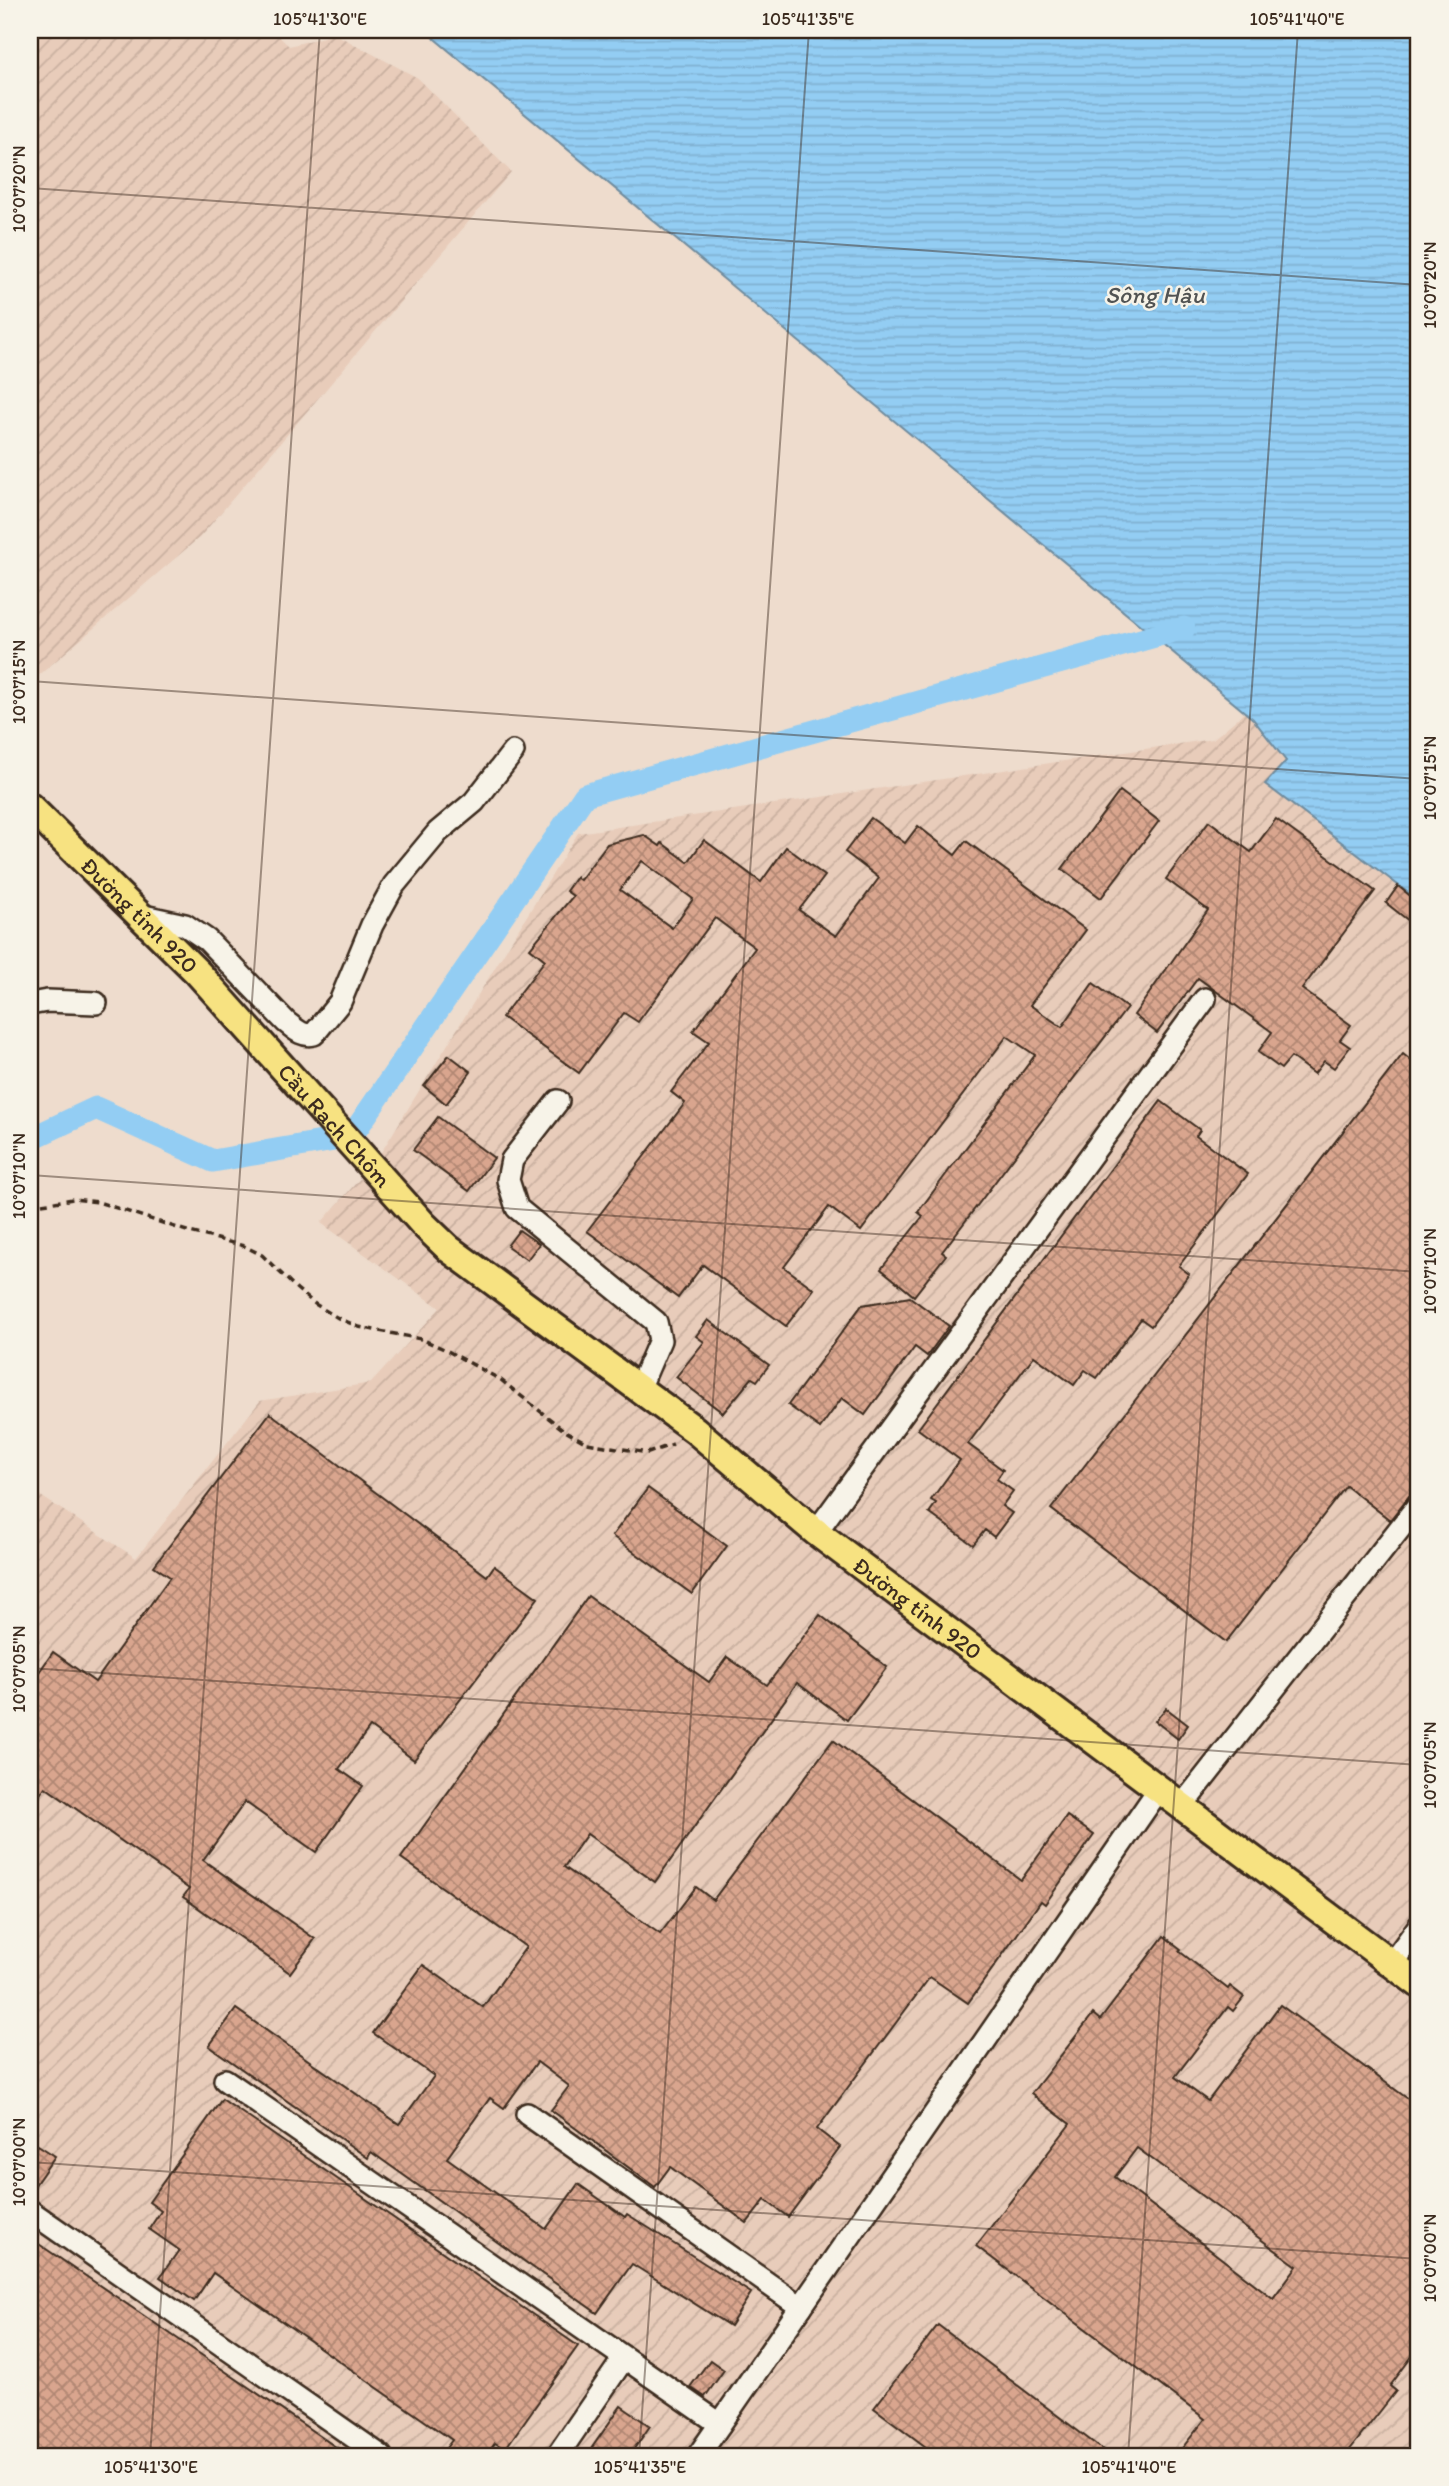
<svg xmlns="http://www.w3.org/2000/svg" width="1449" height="2486" viewBox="0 0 1449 2486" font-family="Itim,sans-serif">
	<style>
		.industrial { fill: url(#industrial-furrows) }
		.water { fill: url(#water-rules); stroke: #708c9e; stroke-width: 2 }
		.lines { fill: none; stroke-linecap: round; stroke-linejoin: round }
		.canal { stroke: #93cdf3; stroke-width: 23 }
		.building { fill: url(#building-cross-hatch); stroke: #3b2a1e; stroke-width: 2; fill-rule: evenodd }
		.minor-casing { stroke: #3b2a1e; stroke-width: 26 }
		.major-casing { stroke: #3b2a1e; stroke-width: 32 }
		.path { stroke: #3b2a1e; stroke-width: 3.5; stroke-dasharray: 7 5; stroke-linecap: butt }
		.minor { stroke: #f7f3e8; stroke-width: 21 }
		.major { stroke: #f7e281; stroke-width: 26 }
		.ticks { fill: none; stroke: #3b2a1e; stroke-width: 2; stroke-opacity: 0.45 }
		.labels { text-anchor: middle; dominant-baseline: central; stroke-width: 5; stroke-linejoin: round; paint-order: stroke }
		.street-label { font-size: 23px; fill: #3b2a1e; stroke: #f7f3e8 }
		.water-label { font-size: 24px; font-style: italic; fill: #515353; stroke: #f7f3e8 }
		.neatline { fill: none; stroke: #3b2a1e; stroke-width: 2.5 }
		.ticks-label { font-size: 18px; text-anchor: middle; fill: #3b2a1e }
	</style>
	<defs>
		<pattern id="industrial-furrows" width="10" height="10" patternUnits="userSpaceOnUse" patternTransform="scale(1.75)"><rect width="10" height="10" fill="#e8ccba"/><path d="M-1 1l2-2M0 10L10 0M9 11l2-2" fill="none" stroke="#c8af9f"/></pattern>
		<pattern id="water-rules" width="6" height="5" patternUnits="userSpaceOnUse" patternTransform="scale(1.75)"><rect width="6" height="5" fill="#93cdf3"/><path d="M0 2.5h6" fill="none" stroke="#80b0d0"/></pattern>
		<pattern id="building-cross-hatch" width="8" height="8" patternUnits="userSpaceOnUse" patternTransform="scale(1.75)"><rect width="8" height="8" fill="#d9a58e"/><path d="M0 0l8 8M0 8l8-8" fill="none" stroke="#b18773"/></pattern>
	</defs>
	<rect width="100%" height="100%" fill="#eedccd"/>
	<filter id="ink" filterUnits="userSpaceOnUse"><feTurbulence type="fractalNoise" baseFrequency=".0143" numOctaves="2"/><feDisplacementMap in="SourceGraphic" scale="14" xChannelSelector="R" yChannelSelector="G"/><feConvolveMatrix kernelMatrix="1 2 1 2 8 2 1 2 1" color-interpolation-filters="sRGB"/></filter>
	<g filter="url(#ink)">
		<g class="industrial">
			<path d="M 30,30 L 272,30 L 289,46 L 335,34 L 418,78 L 511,172 L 200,537 L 30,683 Z"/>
			<path d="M 1258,701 L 1419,827 L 1419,2456 L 30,2456 L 30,1489 L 136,1558 L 260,1401 L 371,1383 L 440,1308 L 321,1223 L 377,1159 L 578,833 L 1213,739 Z"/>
		</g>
		<path class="water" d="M 424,30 L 1419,30 L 1419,901 L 1265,784 L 1286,761 L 1253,719 Z"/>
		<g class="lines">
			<path class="canal" d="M 30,1139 L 96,1108 L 213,1161 L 351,1137 L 585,795 L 1184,628"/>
		</g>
		<g class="building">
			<path d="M 1120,791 L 1159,821 L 1101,898 L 1062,869 Z"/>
			<path d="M 871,818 L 905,843 L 918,826 L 955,855 L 966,841 L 1086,930 L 1030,1005 L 1062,1027 L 1093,983 L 1127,1008 L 942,1252 L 946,1255 L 914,1296 L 881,1269 L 923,1216 L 918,1212 L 1035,1055 L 1007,1036 L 861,1231 L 829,1207 L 784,1267 L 814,1289 L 786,1326 L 703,1265 L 678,1298 L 587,1231 L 685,1103 L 671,1092 L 709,1042 L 693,1031 L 755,948 L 715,918 L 638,1022 L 624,1013 L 579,1073 L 502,1017 L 545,960 L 530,948 L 573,896 L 566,891 L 576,877 L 580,880 L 607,844 L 644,835 L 660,846 L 662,843 L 688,862 L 704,840 L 761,882 L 786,847 L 825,876 L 799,910 L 836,936 L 879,878 L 845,852 ZM 642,861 L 693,899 L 672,928 L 620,890 Z"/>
			<path d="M 1276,819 L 1375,891 L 1302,989 L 1351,1025 L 1340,1040 L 1350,1047 L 1334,1068 L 1324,1061 L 1314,1074 L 1291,1057 L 1281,1069 L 1258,1052 L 1272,1032 L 1198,978 L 1157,1033 L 1134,1015 L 1208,910 L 1166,879 L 1209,821 L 1251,852 Z"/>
			<path d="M 1398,886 L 1419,903 L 1419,929 L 1386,903 Z"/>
			<path d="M 1403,1054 L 1419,1067 L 1419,1489 L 1409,1496 L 1390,1520 L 1346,1486 L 1226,1642 L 1051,1509 Z"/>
			<path d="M 449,1055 L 471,1072 L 446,1104 L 424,1086 Z"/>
			<path d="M 1161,1101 L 1200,1130 L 1196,1136 L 1248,1174 L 1179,1266 L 1189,1274 L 1151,1326 L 1141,1319 L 1097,1378 L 1085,1370 L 1074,1385 L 1034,1356 L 968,1444 L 1003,1470 L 997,1479 L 1013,1491 L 1002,1506 L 1012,1513 L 994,1537 L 985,1530 L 973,1545 L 929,1513 L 936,1503 L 931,1500 L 960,1460 L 918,1429 Z"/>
			<path d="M 438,1117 L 494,1158 L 469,1191 L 413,1150 Z"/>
			<path d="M 519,1230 L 539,1244 L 527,1260 L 507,1246 Z"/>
			<path d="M 910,1297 L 949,1326 L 927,1356 L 915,1347 L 865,1415 L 842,1398 L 820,1428 L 788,1405 L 862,1305 Z"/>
			<path d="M 708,1320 L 769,1365 L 757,1381 L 752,1378 L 723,1413 L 676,1377 L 704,1342 L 696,1336 Z"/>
			<path d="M 270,1413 L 487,1576 L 494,1566 L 538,1598 L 414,1760 L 370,1727 L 339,1769 L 363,1786 L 316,1852 L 245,1802 L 203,1860 L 315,1939 L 290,1973 L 183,1897 L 189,1889 L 45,1787 L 30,1809 L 30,1685 L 53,1652 L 95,1682 L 170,1577 L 154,1566 Z"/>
			<path d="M 648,1488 L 727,1546 L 692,1594 L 612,1536 Z"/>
			<path d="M 588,1596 L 709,1682 L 727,1657 L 767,1685 L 820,1615 L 887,1667 L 847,1720 L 797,1683 L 655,1882 L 587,1834 L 564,1867 L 660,1934 L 696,1887 L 713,1900 L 833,1740 L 1021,1880 L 1067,1816 L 1094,1835 L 1045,1904 L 1041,1901 L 968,2003 L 930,1977 L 817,2129 L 840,2147 L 788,2217 L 765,2200 L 747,2223 L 670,2167 L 655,2187 L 551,2110 L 569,2086 L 537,2062 L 504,2108 L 490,2098 L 447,2158 L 546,2229 L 578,2184 L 625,2217 L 627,2214 L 751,2293 L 730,2326 L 632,2264 L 597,2313 L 371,2152 L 368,2158 L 209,2046 L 236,2009 L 399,2124 L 434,2076 L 373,2033 L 423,1965 L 483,2007 L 526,1947 L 401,1858 Z"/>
			<path d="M 1166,1708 L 1188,1725 L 1178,1739 L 1155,1721 Z"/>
			<path d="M 1164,1936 L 1181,1949 L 1179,1951 L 1228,1989 L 1230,1986 L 1244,1997 L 1233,2011 L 1228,2007 L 1175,2077 L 1208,2101 L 1280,2005 L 1419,2107 L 1419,2347 L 1390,2386 L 1396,2391 L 1345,2456 L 1176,2456 L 1205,2419 L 976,2246 L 1070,2124 L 1031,2094 L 1093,2014 L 1100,2020 ZM 1137,2148 L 1297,2266 L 1273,2298 L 1115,2177 Z"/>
			<path d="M 222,2099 L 578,2346 L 505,2449 L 495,2443 L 486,2456 L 440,2456 L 452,2440 L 213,2273 L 194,2301 L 160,2277 L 179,2250 L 149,2229 L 161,2211 L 149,2202 Z"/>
			<path d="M 38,2145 L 55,2156 L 30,2192 L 30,2157 Z"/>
			<path d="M 30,2238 L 200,2354 L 349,2456 L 30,2456 Z"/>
			<path d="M 938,2325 L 1111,2456 L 938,2456 L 874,2408 Z"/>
			<path d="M 710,2360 L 724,2370 L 705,2397 L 690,2387 Z"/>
			<path d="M 621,2406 L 650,2426 L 629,2456 L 586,2456 Z"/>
		</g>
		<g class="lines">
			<defs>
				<g id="minor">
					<path d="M 139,915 L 185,925 L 207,940 L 286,1022 C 295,1029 302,1037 314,1034 L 340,1002 L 372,925 L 394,885 L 438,832 L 474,802 L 513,752"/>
					<path d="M 30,1004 L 47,1001 L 96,1003"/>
					<path d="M 558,1101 L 512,1160 L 508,1180 L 517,1208 L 656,1322 L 660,1340 L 639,1389"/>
					<path d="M 816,1532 L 1205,999"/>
					<path d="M 1182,1806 L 1419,1504"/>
					<path d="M 1392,1963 L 1419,1926"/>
					<path d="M 225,2080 L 720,2424"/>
					<path d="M 527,2114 L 801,2307"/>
					<path d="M 30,2211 L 381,2456"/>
					<path d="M 557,2456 L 624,2358"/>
					<path d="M 698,2456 L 1159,1789"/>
				</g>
				<g id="major">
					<path id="s1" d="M 30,807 L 198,973 L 423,1224 L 449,1249 L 695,1430 L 816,1532 L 1419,1984"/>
				</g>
			</defs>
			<use href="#minor" class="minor-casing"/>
			<use href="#major" class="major-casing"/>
			<path class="path" d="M 30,1206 L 73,1199 L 98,1202 L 190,1232 L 244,1246 L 262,1255 L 297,1289 L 315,1304 L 338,1318 L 359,1327 L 421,1339 L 444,1349 L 501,1380 L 565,1431 L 587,1443 L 648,1453 L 673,1444"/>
			<use href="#minor" class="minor"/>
			<use href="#major" class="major"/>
		</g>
	</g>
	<path class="ticks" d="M 30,188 L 1419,285M 30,681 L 1419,779M 30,1175 L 1419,1272M 30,1668 L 1419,1765M 30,2162 L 1419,2259M 150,2456 L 320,30M 639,2456 L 809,30M 1128,2456 L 1298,30"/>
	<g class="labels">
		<g class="street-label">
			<text stroke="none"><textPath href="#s1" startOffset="154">Đường tỉnh 920</textPath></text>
			<text stroke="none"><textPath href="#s1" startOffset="441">Cầu Rạch Chôm</textPath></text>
			<text stroke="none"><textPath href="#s1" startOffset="1200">Đường tỉnh 920</textPath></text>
		</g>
		<g class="water-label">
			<text x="1155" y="294">Sông Hậu</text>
		</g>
	</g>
	<rect width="1449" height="2486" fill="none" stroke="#f7f3e8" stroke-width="77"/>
	<rect x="38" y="38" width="1372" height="2410" class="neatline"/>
	<g class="ticks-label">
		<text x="320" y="25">105°41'30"E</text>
		<text x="808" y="25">105°41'35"E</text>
		<text x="1297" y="25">105°41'40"E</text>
		<text transform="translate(19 189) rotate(-90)" y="6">10°07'20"N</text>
		<text transform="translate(1430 285) rotate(-90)" y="6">10°07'20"N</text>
		<text transform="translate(19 682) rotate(-90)" y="6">10°07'15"N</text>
		<text transform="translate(1430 778) rotate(-90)" y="6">10°07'15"N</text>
		<text transform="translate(19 1176) rotate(-90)" y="6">10°07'10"N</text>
		<text transform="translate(1430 1271) rotate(-90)" y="6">10°07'10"N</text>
		<text transform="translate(19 1669) rotate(-90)" y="6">10°07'05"N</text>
		<text transform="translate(1430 1765) rotate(-90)" y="6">10°07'05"N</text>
		<text transform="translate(19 2162) rotate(-90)" y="6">10°07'00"N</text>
		<text transform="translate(1430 2258) rotate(-90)" y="6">10°07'00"N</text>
		<text x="151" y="2473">105°41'30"E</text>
		<text x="640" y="2473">105°41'35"E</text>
		<text x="1129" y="2473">105°41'40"E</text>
	</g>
</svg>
